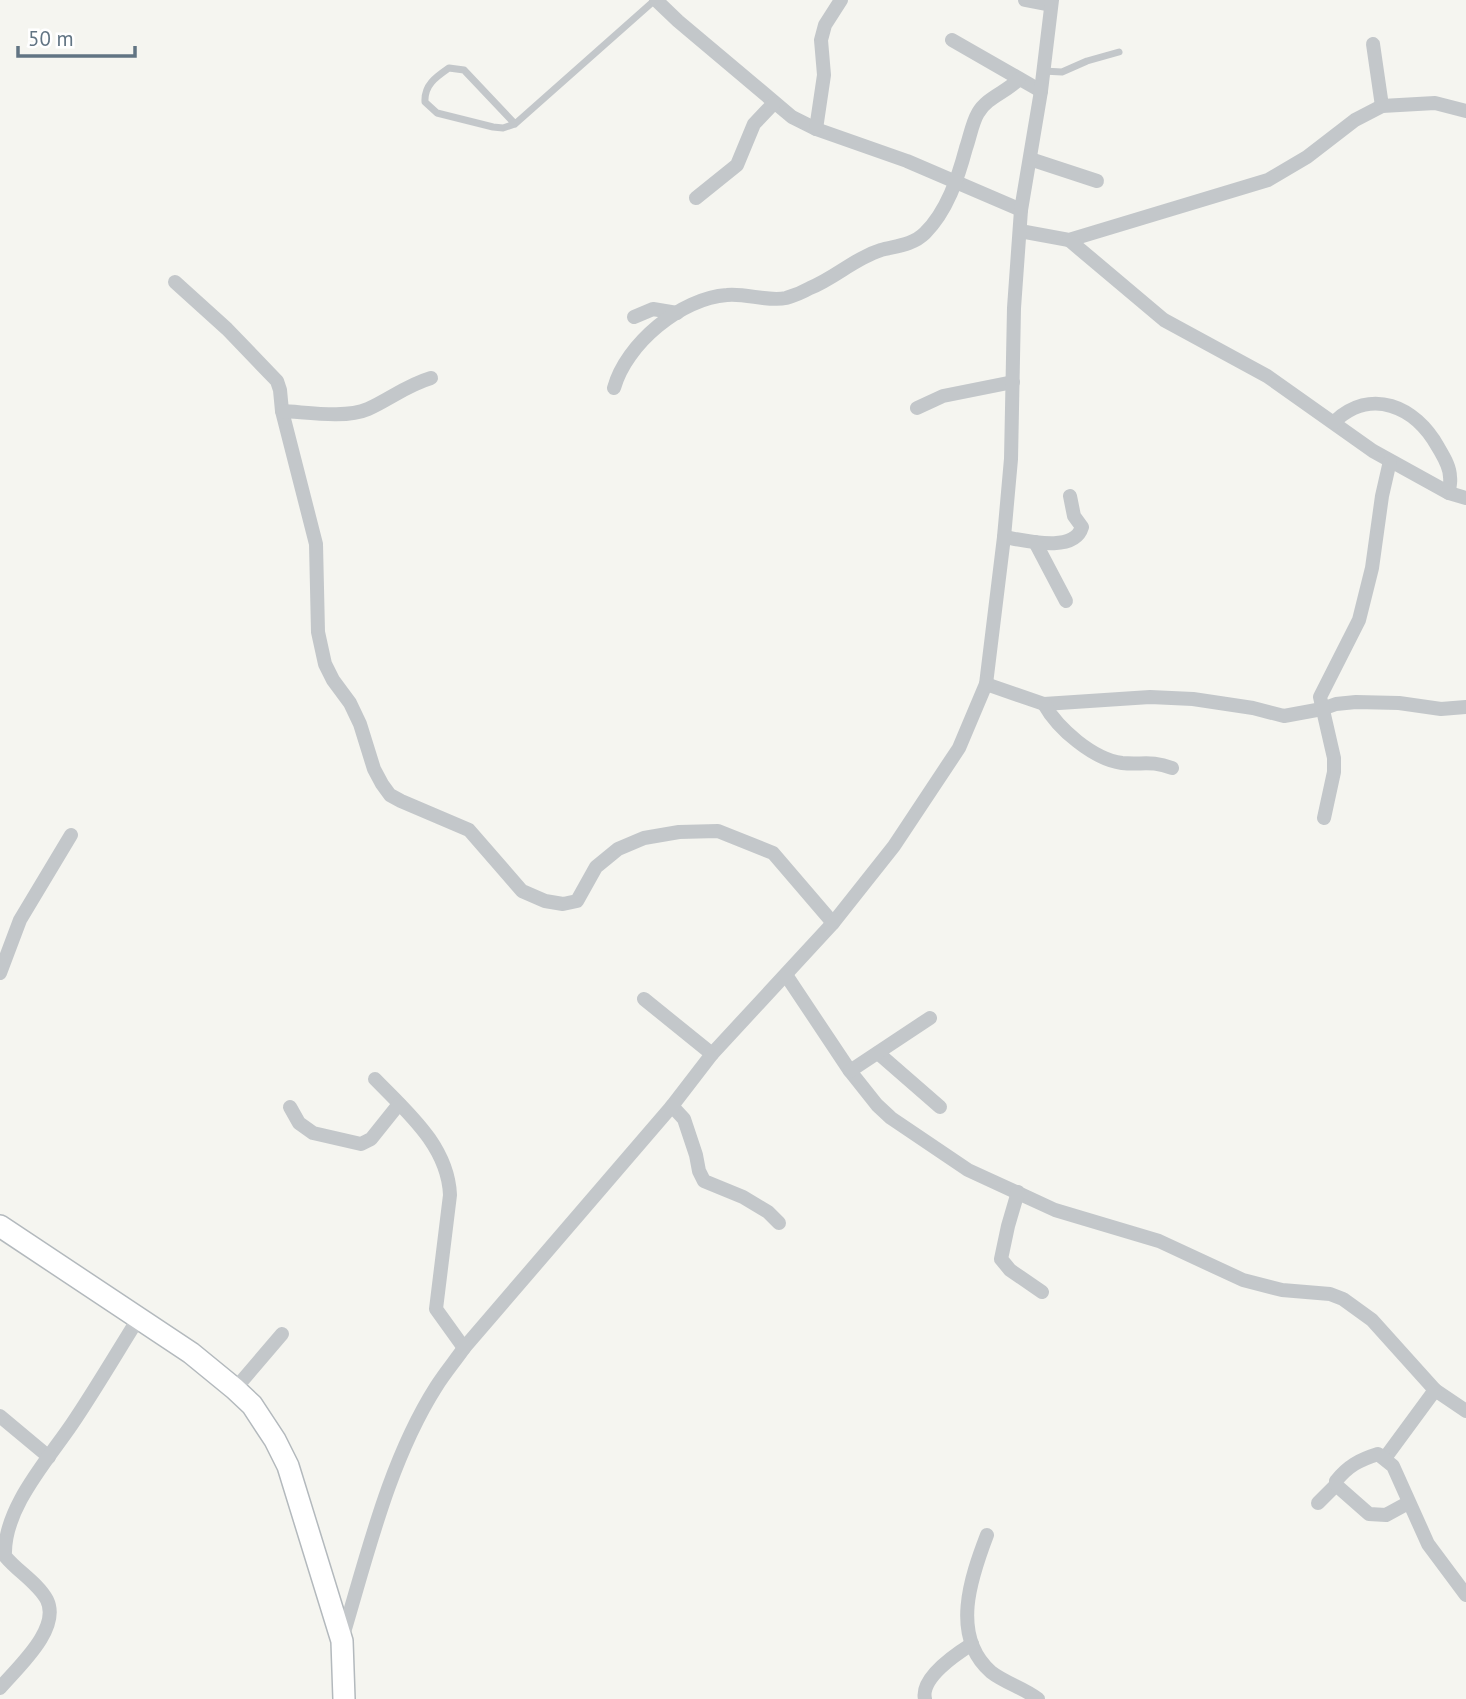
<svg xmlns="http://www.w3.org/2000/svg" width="1466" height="1699" viewBox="0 0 1466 1699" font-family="'PT Sans',sans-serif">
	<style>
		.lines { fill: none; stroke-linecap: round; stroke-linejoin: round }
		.secondary-casing { stroke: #b3b9bd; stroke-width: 24 }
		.lane { stroke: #c3c7ca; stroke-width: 7 }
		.street { stroke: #c3c7ca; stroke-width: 14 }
		.secondary { stroke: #fff; stroke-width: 21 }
	</style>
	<rect width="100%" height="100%" fill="#f5f5f0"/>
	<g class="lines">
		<defs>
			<path id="secondary" d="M 0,1226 L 191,1353 L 235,1389 L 252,1405 L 275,1440 L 288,1466 L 342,1641 L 344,1699"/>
		</defs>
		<use href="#secondary" class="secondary-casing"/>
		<g class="lane">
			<path d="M 1043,71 L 1062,72 L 1087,61 L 1119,52"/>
			<path d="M 515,124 L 464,70 L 449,68 C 436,77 424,85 425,102 L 437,113 L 493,127 L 503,128 L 515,124 L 655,0"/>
		</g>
		<g class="street">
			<path d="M 656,0 L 678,21 L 792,117 L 816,129 L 907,161 L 1021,210"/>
			<path d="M 1025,0 L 1051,5"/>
			<path d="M 952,40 L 1041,91"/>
			<path d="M 1373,44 L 1382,106"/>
			<path d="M 816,129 L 824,75 L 821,40 L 825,25 L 841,0"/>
			<path d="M 1030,159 L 1097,181"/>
			<path d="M 696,198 L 737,165 L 754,124 L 774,103"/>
			<path d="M 1020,231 L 1069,240 L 1268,180 L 1307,157 L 1355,120 L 1382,106 L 1435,103 L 1466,111"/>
			<path d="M 1069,240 L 1164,320 L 1267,376 L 1373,451 L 1449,493 L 1466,498"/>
			<path d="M 175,282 L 227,329 L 277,381 L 280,390 L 282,411 L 316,544 L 318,632 L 325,664 L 333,680 L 350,703 L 360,724 L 374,769 L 382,784 L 390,795 L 401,801 L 469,830 L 522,891 L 545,901 L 563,904 L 577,901 L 596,867 L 618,849 L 644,838 L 679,832 L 718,831 L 773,853 L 833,923"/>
			<path d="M 634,317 L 653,309 L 677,313"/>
			<path d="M 614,388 C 626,344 681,298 727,295 C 746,293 768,302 786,298 C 793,296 803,292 810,288 C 835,278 855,258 881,250 C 896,246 913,245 925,233 C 947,211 958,178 966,148 C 970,137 972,123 978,113 C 987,97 1007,92 1019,79"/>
			<path d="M 917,408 L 943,396 L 1013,382"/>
			<path d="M 282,411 C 306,412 345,419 368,409 C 390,399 407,385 431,378"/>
			<path d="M 1334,422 C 1371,387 1415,406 1438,447 C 1443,456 1450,466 1450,477 C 1451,482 1449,487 1449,493"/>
			<path d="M 1004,537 C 1024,540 1074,554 1082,527 L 1074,516 L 1070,496"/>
			<path d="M 1035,542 L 1066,601"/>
			<path d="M 986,684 L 1044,704 L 1150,697 L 1193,699 L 1253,708 L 1284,716 L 1322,709 L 1336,704 L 1356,702 L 1399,703 L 1441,709 L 1466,707"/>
			<path d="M 1044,704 C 1058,729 1093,759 1122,763 C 1142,765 1151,760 1172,768"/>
			<path d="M 1324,818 L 1334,772 L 1334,758 L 1320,697 L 1359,620 L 1372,568 L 1382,496 L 1390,461"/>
			<path d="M 0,973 L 20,920 L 71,835"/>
			<path d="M 786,975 L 850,1071 L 877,1105 L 891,1118 L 968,1170 L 1055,1210 L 1159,1241 L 1243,1280 L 1282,1290 L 1330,1294 L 1343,1299 L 1372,1320 L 1435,1390 L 1466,1411"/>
			<path d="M 644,999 L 712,1054"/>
			<path d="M 878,1053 L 940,1107"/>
			<path d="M 850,1071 L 930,1018"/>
			<path d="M 375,1079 C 407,1112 448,1146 450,1195 L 436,1309 L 464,1348"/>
			<path d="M 672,1106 L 684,1119 L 696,1155 L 699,1171 L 704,1181 L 743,1197 L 768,1212 L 779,1223"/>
			<path d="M 290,1107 L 299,1123 L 313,1133 L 361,1144 L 371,1139 L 399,1104"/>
			<path d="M 1018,1192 L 1008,1226 L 1001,1259 L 1010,1270 L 1042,1292"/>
			<path d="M 235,1389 L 282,1334"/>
			<path d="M 0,1416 L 49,1457"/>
			<path d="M 1385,1458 L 1435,1390"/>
			<path d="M 1318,1503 L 1336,1485"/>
			<path d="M 1408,1503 L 1386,1515 L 1369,1514 L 1336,1485 L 1336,1481 C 1348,1466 1359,1460 1378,1454 L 1393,1466 L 1428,1544 L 1466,1595"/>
			<path d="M 987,1535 C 971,1577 950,1636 991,1672 C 1005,1683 1024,1688 1038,1699"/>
			<path d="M 342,1639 C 367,1556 389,1461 436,1387 C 444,1374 455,1361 464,1348 L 672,1106 L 712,1054 L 833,923 L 894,846 L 959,748 L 986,684 L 1004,537 L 1011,459 L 1014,308 L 1021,210 L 1041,91 L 1052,0"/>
			<path d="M 0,1688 C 18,1667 61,1629 47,1600 C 38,1583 17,1571 5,1556 C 3,1509 47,1461 72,1424 C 95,1390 116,1354 138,1319"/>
			<path d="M 925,1699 C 920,1678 956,1654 972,1644"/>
		</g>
		<use href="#secondary" class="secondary"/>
	</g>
	<path d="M18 46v10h117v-10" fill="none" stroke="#617483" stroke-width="3.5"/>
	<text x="28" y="46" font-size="21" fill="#617483" stroke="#ffffff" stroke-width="5" paint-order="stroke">50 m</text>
</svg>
